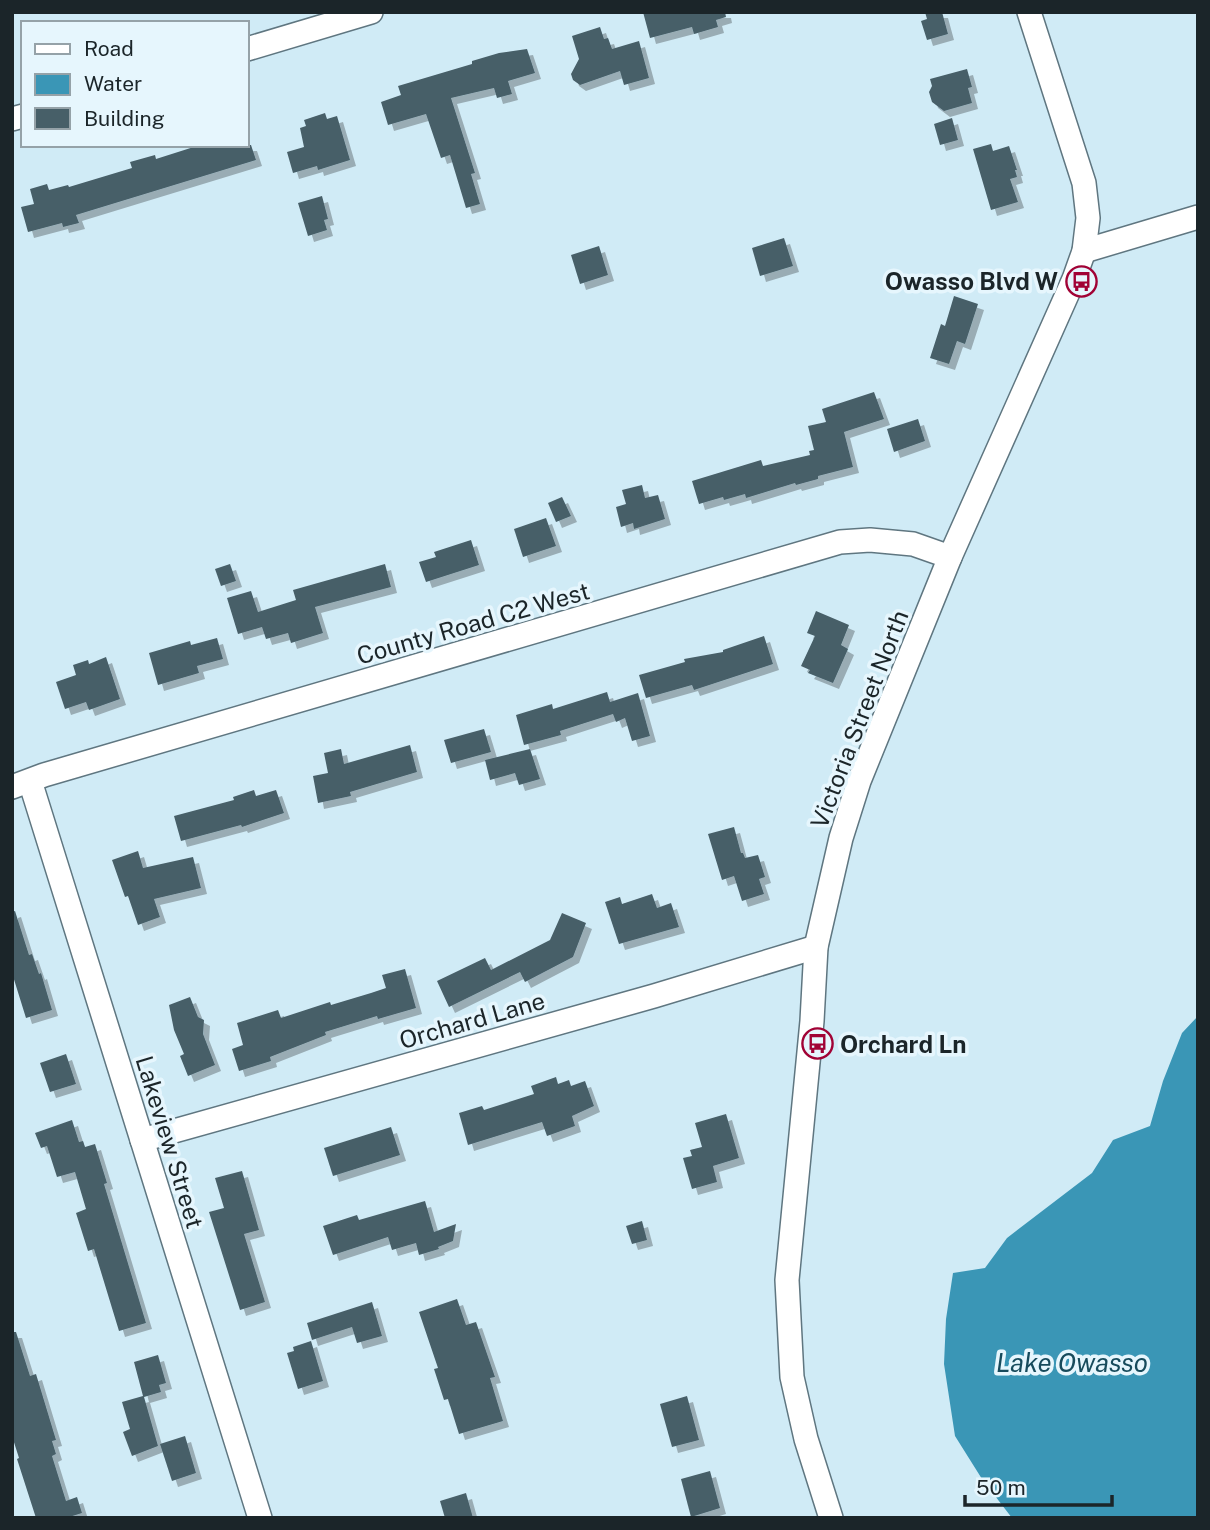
<svg xmlns="http://www.w3.org/2000/svg" width="1210" height="1530" viewBox="0 0 1210 1530" font-family="'Public Sans',sans-serif">
	<style>
		.water { fill: #3a96b6 }
		.building { fill: #475f68; filter: url(#shadow) }
		.lines { fill: none; stroke-linecap: round; stroke-linejoin: round }
		.minor-casing { stroke: #5f7680; stroke-width: 26 }
		.minor { stroke: #fff; stroke-width: 23 }
		.labels { text-anchor: middle; dominant-baseline: central; stroke-width: 7; stroke-linejoin: round; paint-order: stroke }
		.poi-label { font-size: 24px; font-weight: bold; fill: #1b2529; stroke: #e6f6fd; text-anchor: end }
		.street-label { font-size: 24px; fill: #1b2529; stroke: #e6f6fd }
		.water-label { font-size: 26px; font-style: italic; fill: #174b5c; stroke: #e6f6fd }
	</style>
	<defs>
		<filter id="shadow"><feDropShadow dx="6" dy="6" stdDeviation="0" flood-color="#0004"/></filter>
	</defs>
	<rect width="100%" height="100%" fill="#d0ebf6"/>
	<path class="water" d="M 1198,1016 L 1198,1518 L 1012,1518 L 982,1479 L 955,1436 L 944,1364 L 946,1319 L 953,1273 L 985,1268 L 1007,1238 L 1092,1173 L 1113,1140 L 1150,1126 L 1163,1081 L 1182,1033 Z"/>
	<g class="building">
		<path d="M 643,12 L 725,12 L 726,17 L 716,20 L 718,27 L 694,34 L 692,27 L 650,38 Z"/>
		<path d="M 925,12 L 942,12 L 948,34 L 927,40 L 921,21 L 927,19 Z"/>
		<path d="M 600,27 L 604,39 L 608,38 L 612,49 L 639,41 L 649,78 L 624,85 L 620,71 L 580,85 L 573,80 L 571,74 L 579,59 L 572,36 Z"/>
		<path d="M 527,49 L 535,73 L 508,81 L 512,94 L 497,98 L 494,88 L 451,98 L 475,173 L 471,174 L 480,204 L 466,208 L 450,155 L 441,158 L 426,114 L 388,125 L 381,102 L 401,95 L 398,86 L 472,64 L 472,61 L 499,53 Z"/>
		<path d="M 967,69 L 972,87 L 968,88 L 972,103 L 944,111 L 932,102 L 929,92 L 932,86 L 930,79 Z"/>
		<path d="M 325,113 L 327,119 L 337,116 L 350,160 L 318,170 L 317,166 L 293,173 L 287,152 L 304,147 L 300,128 L 306,126 L 304,120 Z"/>
		<path d="M 952,118 L 958,140 L 940,145 L 934,124 Z"/>
		<path d="M 991,144 L 993,151 L 1009,146 L 1017,170 L 1015,170 L 1017,177 L 1010,179 L 1018,202 L 991,210 L 973,149 Z"/>
		<path d="M 200,145 L 251,145 L 256,160 L 76,215 L 79,223 L 63,227 L 62,223 L 28,232 L 21,207 L 34,204 L 30,189 L 47,184 L 49,190 L 68,185 L 69,187 L 132,168 L 130,162 L 155,155 L 156,159 Z"/>
		<path d="M 322,196 L 328,219 L 324,220 L 327,230 L 308,236 L 298,203 Z"/>
		<path d="M 784,238 L 793,266 L 760,276 L 752,248 Z"/>
		<path d="M 599,246 L 608,275 L 580,284 L 571,255 Z"/>
		<path d="M 954,296 L 978,304 L 965,344 L 957,341 L 949,364 L 930,358 L 941,324 L 945,326 Z"/>
		<path d="M 874,392 L 884,419 L 844,432 L 853,467 L 818,476 L 818,479 L 796,485 L 795,483 L 746,498 L 745,494 L 724,500 L 723,497 L 699,504 L 692,481 L 761,460 L 763,466 L 810,455 L 809,451 L 814,450 L 808,426 L 826,422 L 822,409 Z"/>
		<path d="M 918,419 L 925,441 L 894,452 L 887,429 Z"/>
		<path d="M 642,485 L 645,498 L 658,495 L 665,519 L 634,529 L 633,523 L 621,527 L 616,507 L 626,504 L 622,490 Z"/>
		<path d="M 562,497 L 571,516 L 556,522 L 548,503 Z"/>
		<path d="M 546,518 L 556,546 L 523,557 L 514,529 Z"/>
		<path d="M 471,540 L 479,565 L 426,582 L 419,562 L 436,557 L 434,552 Z"/>
		<path d="M 230,564 L 236,581 L 221,586 L 215,569 Z"/>
		<path d="M 385,564 L 391,587 L 315,607 L 323,633 L 291,643 L 288,633 L 266,639 L 262,627 L 238,634 L 227,598 L 251,591 L 258,612 L 296,600 L 293,590 Z"/>
		<path d="M 816,611 L 849,625 L 841,645 L 848,649 L 833,683 L 808,673 L 810,670 L 801,666 L 815,636 L 807,633 Z"/>
		<path d="M 764,636 L 773,664 L 694,690 L 692,685 L 646,698 L 639,675 L 685,662 L 684,659 L 723,652 L 723,650 Z"/>
		<path d="M 217,638 L 223,659 L 197,666 L 199,673 L 158,685 L 149,653 L 190,641 L 191,645 Z"/>
		<path d="M 106,657 L 120,699 L 89,710 L 86,702 L 65,709 L 56,682 L 76,675 L 73,665 L 88,660 L 89,664 Z"/>
		<path d="M 607,692 L 610,702 L 638,693 L 650,736 L 632,741 L 625,718 L 616,722 L 613,714 L 560,731 L 561,735 L 524,745 L 516,715 L 552,704 L 553,709 Z"/>
		<path d="M 484,729 L 491,752 L 451,763 L 444,740 Z"/>
		<path d="M 410,745 L 417,772 L 350,792 L 351,796 L 318,803 L 313,776 L 328,773 L 324,753 L 341,749 L 344,764 Z"/>
		<path d="M 530,749 L 540,779 L 519,785 L 515,773 L 490,780 L 485,760 Z"/>
		<path d="M 254,790 L 256,796 L 276,790 L 284,813 L 242,827 L 241,825 L 181,841 L 174,816 L 234,800 L 233,797 Z"/>
		<path d="M 734,827 L 741,853 L 743,853 L 745,858 L 758,855 L 765,877 L 759,879 L 764,894 L 742,901 L 734,876 L 722,880 L 708,834 Z"/>
		<path d="M 138,851 L 143,868 L 193,857 L 201,888 L 154,899 L 160,917 L 138,925 L 128,896 L 125,897 L 112,860 Z"/>
		<path d="M 652,894 L 657,908 L 671,903 L 679,927 L 619,944 L 605,902 L 620,897 L 622,904 Z"/>
		<path d="M 15,911 L 29,955 L 32,954 L 39,974 L 41,973 L 52,1010 L 26,1018 L 12,973 L 12,912 Z"/>
		<path d="M 562,913 L 586,923 L 573,957 L 525,982 L 520,972 L 449,1007 L 437,981 L 485,958 L 491,970 L 550,940 Z"/>
		<path d="M 405,969 L 416,1008 L 378,1019 L 377,1016 L 325,1032 L 326,1035 L 270,1057 L 271,1061 L 239,1071 L 232,1049 L 243,1045 L 237,1023 L 278,1010 L 281,1018 L 330,1002 L 331,1005 L 371,993 L 386,988 L 382,975 Z"/>
		<path d="M 190,997 L 198,1017 L 204,1020 L 203,1034 L 215,1065 L 188,1076 L 180,1056 L 184,1054 L 174,1030 L 169,1005 Z"/>
		<path d="M 66,1054 L 76,1084 L 50,1092 L 40,1063 Z"/>
		<path d="M 556,1077 L 558,1084 L 569,1080 L 571,1086 L 585,1081 L 594,1106 L 572,1116 L 575,1126 L 547,1136 L 542,1122 L 468,1145 L 459,1113 L 482,1106 L 484,1110 L 534,1094 L 531,1086 Z"/>
		<path d="M 726,1114 L 739,1158 L 713,1166 L 717,1182 L 692,1189 L 683,1158 L 692,1156 L 690,1150 L 702,1147 L 695,1123 Z"/>
		<path d="M 72,1120 L 79,1142 L 83,1141 L 85,1147 L 95,1144 L 107,1183 L 104,1184 L 146,1323 L 119,1331 L 94,1249 L 88,1251 L 76,1213 L 86,1209 L 75,1172 L 57,1177 L 47,1146 L 41,1148 L 35,1133 Z"/>
		<path d="M 391,1127 L 400,1155 L 333,1176 L 324,1148 Z"/>
		<path d="M 242,1171 L 259,1230 L 244,1234 L 265,1302 L 240,1310 L 209,1212 L 224,1208 L 215,1178 Z"/>
		<path d="M 425,1201 L 434,1232 L 456,1224 L 453,1241 L 438,1247 L 439,1249 L 419,1255 L 416,1243 L 392,1250 L 388,1237 L 333,1255 L 323,1226 L 357,1215 L 359,1220 Z"/>
		<path d="M 642,1221 L 647,1240 L 632,1244 L 626,1226 Z"/>
		<path d="M 457,1299 L 466,1325 L 476,1322 L 495,1377 L 490,1378 L 503,1421 L 459,1434 L 448,1399 L 444,1400 L 434,1369 L 438,1368 L 419,1312 Z"/>
		<path d="M 372,1302 L 382,1336 L 357,1343 L 352,1327 L 312,1340 L 307,1323 Z"/>
		<path d="M 12,1332 L 16,1332 L 30,1376 L 36,1374 L 56,1440 L 52,1441 L 56,1454 L 52,1456 L 66,1501 L 77,1497 L 82,1513 L 66,1518 L 36,1518 L 17,1459 L 19,1458 L 12,1436 Z"/>
		<path d="M 311,1341 L 323,1381 L 298,1389 L 287,1353 L 294,1351 L 293,1347 Z"/>
		<path d="M 158,1355 L 166,1383 L 159,1385 L 161,1392 L 144,1397 L 158,1446 L 132,1456 L 123,1432 L 130,1429 L 122,1402 L 143,1396 L 134,1362 Z"/>
		<path d="M 687,1396 L 699,1440 L 672,1447 L 660,1404 Z"/>
		<path d="M 185,1436 L 196,1473 L 172,1481 L 160,1444 Z"/>
		<path d="M 710,1471 L 720,1508 L 691,1517 L 681,1479 Z"/>
		<path d="M 466,1493 L 473,1518 L 445,1518 L 440,1501 Z"/>
	</g>
	<g class="lines">
		<defs>
			<g id="minor">
				<path d="M 247,49 L 371,12"/>
				<path d="M 12,119 L 23,116"/>
				<path d="M 1084,251 L 1198,217"/>
				<path d="M 30,781 L 260,1518"/>
				<path d="M 12,787 L 44,775 L 840,542 L 870,540 L 913,544 L 950,557"/>
				<path d="M 142,1140 L 654,996 L 816,947"/>
				<path d="M 831,1518 L 806,1439 L 792,1377 L 787,1280 L 812,1021 L 816,947 L 841,838 L 859,781 L 950,557 L 1074,279 L 1084,251 L 1088,218 L 1084,183 L 1029,12"/>
			</g>
		</defs>
		<use href="#minor" class="minor-casing"/>
		<use href="#minor" class="minor"/>
	</g>
	<defs>
		<symbol id="bus-ring" viewBox="-11 -11 22 22"><circle r="9.5" fill="#e6f6fd" stroke="#a10235" stroke-width="1.5"/><path d="M-5-6H5V4H4V6H2V4H-2V6H-4V4H-5ZM-3.5-4V0h7V-4ZM-3.5 1.2v1.5H-2V1.2ZM2 1.2v1.5H3.5V1.2Z" fill="#a10235"/></symbol>
	</defs>
	<g fill-rule="evenodd">
		<use href="#bus-ring" x="1064" y="264" width="35" height="35"/>
		<use href="#bus-ring" x="800" y="1026" width="35" height="35"/>
	</g>
	<g class="labels">
		<g class="poi-label">
			<text x="1058" y="281">Owasso Blvd W</text>
			<text x="840" y="1044" text-anchor="start">Orchard Ln</text>
		</g>
		<g class="street-label">
			<text transform="translate(473 623) rotate(-16)">County Road C2 West</text>
			<text transform="translate(859 719) rotate(-69)">Victoria Street North</text>
			<text transform="translate(472 1020) rotate(-16)">Orchard Lane</text>
			<text transform="translate(170 1142) rotate(73)">Lakeview Street</text>
		</g>
		<g class="water-label">
			<text x="1072" y="1362">Lake Owasso</text>
		</g>
	</g>
	<rect width="1210" height="1530" fill="none" stroke="#1b2529" stroke-width="28"/>
	<rect x="21" y="21" width="228" height="126" fill="#e6f6fd" stroke="#95a2a8" stroke-width="2"/>
	<rect x="35" y="44" width="35" height="10" fill="#ffffff" stroke="#95a2a8" stroke-width="2"/>
	<text x="84" y="56" font-size="21" fill="#1b2529">Road</text>
	<rect x="35" y="74" width="35" height="21" fill="#3a96b6" stroke="#95a2a8" stroke-width="2"/>
	<text x="84" y="91" font-size="21" fill="#1b2529">Water</text>
	<rect x="35" y="108" width="35" height="21" fill="#475f68" stroke="#95a2a8" stroke-width="2"/>
	<text x="84" y="126" font-size="21" fill="#1b2529">Building</text>
	<path d="M965 1495v10h147v-10" fill="none" stroke="#1b2529" stroke-width="3.5"/>
	<text x="976" y="1495" font-size="21" fill="#1b2529" stroke="#e6f6fd" stroke-width="5" paint-order="stroke">50 m</text>
</svg>
